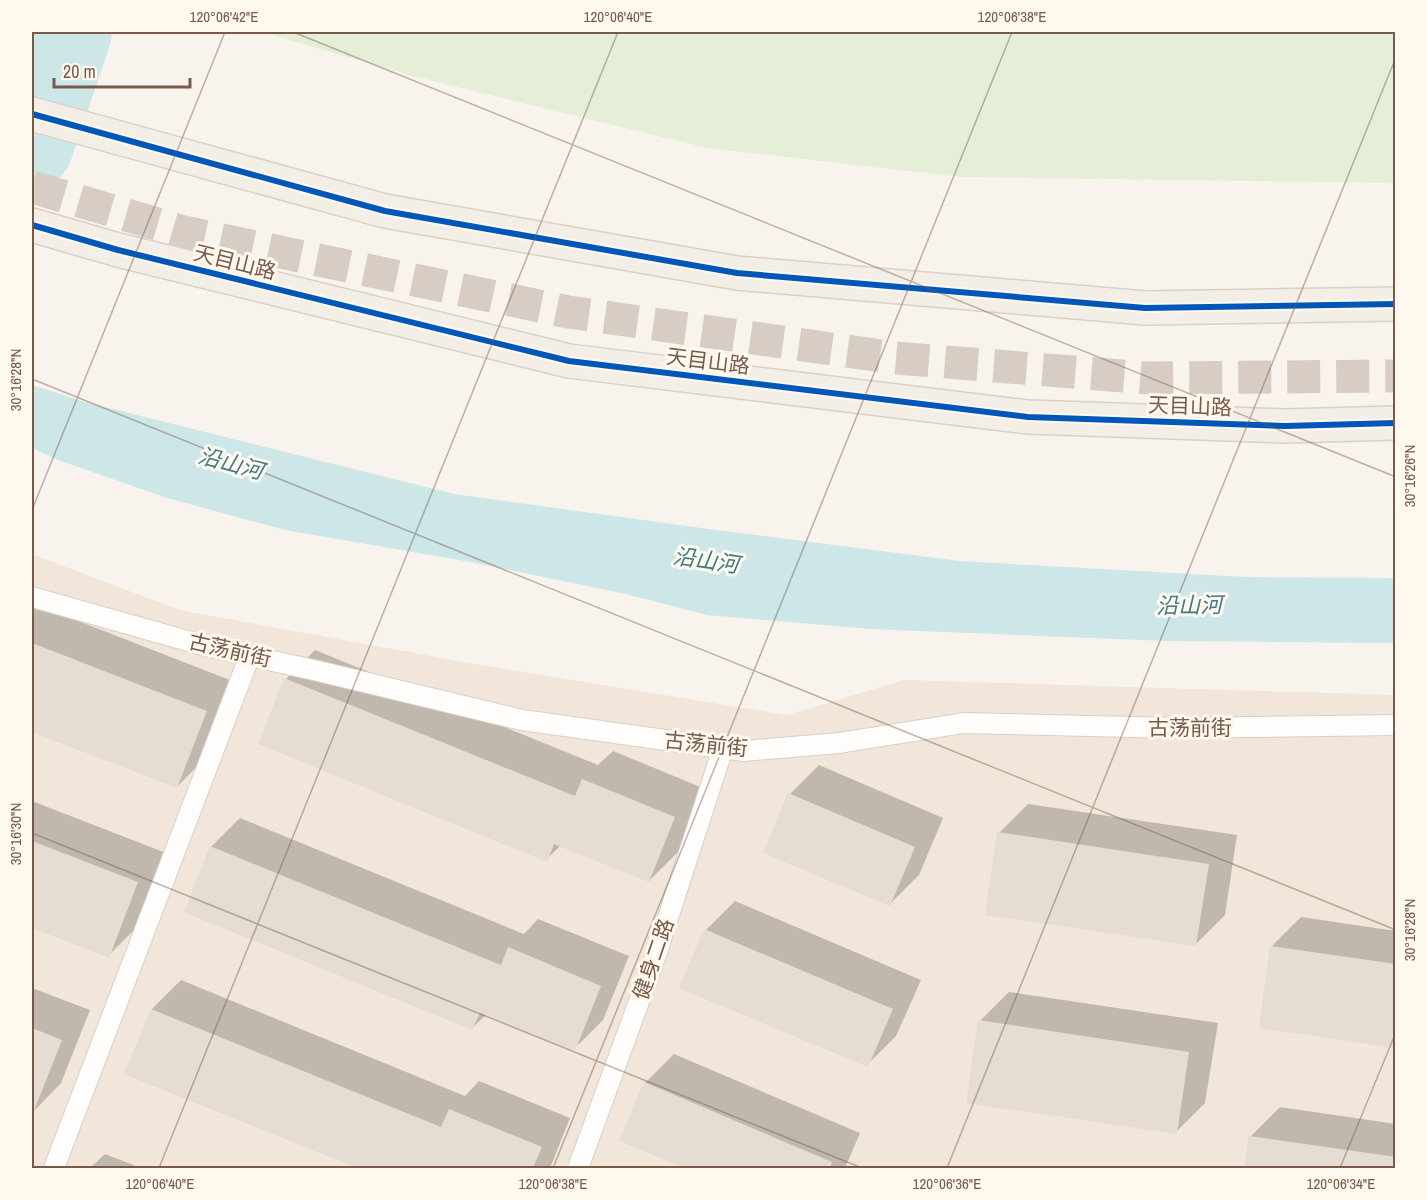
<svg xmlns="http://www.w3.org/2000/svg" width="1427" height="1200" viewBox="0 0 1427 1200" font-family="'Archivo Narrow','Noto Sans SC',sans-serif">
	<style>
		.residential { fill: #f1e6d9 }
		.green { fill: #e5efd7 }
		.water { fill: #cde6e8 }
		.shadow { fill: #0003 }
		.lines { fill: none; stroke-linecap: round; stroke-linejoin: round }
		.river { stroke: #cde6e8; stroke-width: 82 }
		.building { fill: #e5dcd3 }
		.trunk-tunnel { stroke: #d8cdc4; stroke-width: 33; stroke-dasharray: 33 16; stroke-linecap: butt }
		.service-casing { stroke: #d7d0ca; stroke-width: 22 }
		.primary-casing { stroke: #dad0c9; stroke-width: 36 }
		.service { stroke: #fefdfc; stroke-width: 20 }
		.primary { stroke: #f3eee6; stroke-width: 33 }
		.cycleway-casing { stroke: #fff8ee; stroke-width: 10 }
		.cycleway { stroke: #0057b8; stroke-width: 6 }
		.ticks { fill: none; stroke: #785a4a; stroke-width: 1.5; stroke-opacity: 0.45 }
		.labels { text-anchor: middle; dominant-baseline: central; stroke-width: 6; stroke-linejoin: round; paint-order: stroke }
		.street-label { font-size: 21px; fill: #785a4a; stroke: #fff8ee }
		.water-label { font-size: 22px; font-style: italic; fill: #407a84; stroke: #fff8ee }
		.neatline { fill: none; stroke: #785a4a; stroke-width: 2 }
		.ticks-label { font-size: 15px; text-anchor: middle; fill: #785a4a }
	</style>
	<rect width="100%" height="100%" fill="#f8f3ec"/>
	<path class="residential" d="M 32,554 L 179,610 L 469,663 L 787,715 L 904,680 L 1395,695 L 1395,1168 L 32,1168 Z"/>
	<path class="green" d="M 262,32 L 1395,32 L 1395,183 L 962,177 L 707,148 L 409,75 Z"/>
	<path class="water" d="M 32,385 L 85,402 L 454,494 L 716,530 L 960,561 L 1244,577 L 1395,578 L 1395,643 L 1168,641 L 870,629 L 707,615 L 626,594 L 471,562 L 285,530 L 167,498 L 61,461 L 32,448 Z"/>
	<g class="shadow">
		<path d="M 32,603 L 235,682 L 206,757 L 177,787 L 32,730 Z"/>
		<path d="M 315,650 L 598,765 L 613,751 L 703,788 L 678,852 L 649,881 L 561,845 L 546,860 L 286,679 Z"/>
		<path d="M 819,765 L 943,818 L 919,875 L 890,904 L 790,794 Z"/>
		<path d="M 32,801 L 166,853 L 137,927 L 108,956 L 32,927 Z"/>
		<path d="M 1028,804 L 1237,835 L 1225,915 L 1196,944 L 999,833 Z"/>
		<path d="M 240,818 L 524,934 L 538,919 L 629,956 L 603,1020 L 574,1049 L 487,1014 L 472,1028 L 211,847 Z"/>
		<path d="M 735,901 L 921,980 L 896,1036 L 867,1065 L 706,930 Z"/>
		<path d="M 1301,917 L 1396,931 L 1396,1047 L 1272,946 Z"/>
		<path d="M 181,980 L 465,1096 L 479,1081 L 570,1118 L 550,1168 L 361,1168 L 126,1073 L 152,1009 Z"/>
		<path d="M 32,988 L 90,1010 L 61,1083 L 32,1113 Z"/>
		<path d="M 1009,992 L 1218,1023 L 1205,1103 L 1176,1132 L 980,1021 Z"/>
		<path d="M 674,1054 L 860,1133 L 845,1168 L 688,1168 L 621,1140 L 645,1083 Z"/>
		<path d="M 1280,1107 L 1396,1124 L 1396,1168 L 1246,1168 L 1251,1136 Z"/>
		<path d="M 105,1154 L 141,1168 L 90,1168 Z"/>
	</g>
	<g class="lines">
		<path class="river" d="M 32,147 L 71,32"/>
	</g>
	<g class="building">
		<path d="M 32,643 L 207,711 L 177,788 L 32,732 Z"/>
		<path d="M 284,678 L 575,796 L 582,779 L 675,817 L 649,882 L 554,844 L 547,862 L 258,744 Z"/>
		<path d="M 788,793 L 915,847 L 890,906 L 763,853 Z"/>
		<path d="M 997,832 L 1209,864 L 1196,946 L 985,915 Z"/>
		<path d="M 32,841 L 138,882 L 109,958 L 32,928 Z"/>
		<path d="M 210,846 L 501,965 L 508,947 L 601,986 L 575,1051 L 480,1013 L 472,1030 L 184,912 Z"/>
		<path d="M 704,929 L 893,1009 L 868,1067 L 679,988 Z"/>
		<path d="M 1270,946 L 1396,964 L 1396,1048 L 1259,1028 Z"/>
		<path d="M 151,1009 L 441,1127 L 449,1109 L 542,1147 L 533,1168 L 357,1168 L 124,1074 Z"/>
		<path d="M 978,1020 L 1189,1052 L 1177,1134 L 966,1103 Z"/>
		<path d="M 32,1028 L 62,1040 L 32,1116 Z"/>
		<path d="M 644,1082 L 832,1162 L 830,1168 L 684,1168 L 619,1141 Z"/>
		<path d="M 1249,1136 L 1396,1157 L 1396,1168 L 1244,1168 Z"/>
	</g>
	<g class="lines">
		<path class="trunk-tunnel" d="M 32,187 L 184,232 L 568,312 L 896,358 L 1148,378 L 1396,376"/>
		<defs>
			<g id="service">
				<path d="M 32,597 L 202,645 L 318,671 L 522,720 L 744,751 L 839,743 L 964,723 L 1173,728 L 1396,725"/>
				<path d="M 54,1168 L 250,655"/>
				<path d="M 578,1168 L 656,955 L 723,748"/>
			</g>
			<g id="primary">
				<path d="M 32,114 L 385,211 L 737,273 L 1145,308 L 1396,304"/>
				<path d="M 32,225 L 118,250 L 569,361 L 1028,417 L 1285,426 L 1396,423"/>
			</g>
		</defs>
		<use href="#service" class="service-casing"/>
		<use href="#primary" class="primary-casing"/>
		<use href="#service" class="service"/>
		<use href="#primary" class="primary"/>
		<defs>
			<g id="cycleway">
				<path d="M 32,114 L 385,211 L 737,273 L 1145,308 L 1396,304"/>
				<path d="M 32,225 L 118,250 L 569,361 L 1028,417 L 1285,426 L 1396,423"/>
			</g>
		</defs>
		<use href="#cycleway" class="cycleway-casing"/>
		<use href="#cycleway" class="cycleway"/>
	</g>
	<path class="ticks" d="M 293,32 L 1396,477M 32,379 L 1396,930M 32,510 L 225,32M 32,833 L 862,1168M 159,1168 L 618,32M 553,1168 L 1012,32M 947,1168 L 1396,57M 1340,1168 L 1396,1032"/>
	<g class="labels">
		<g class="street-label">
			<text transform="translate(235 262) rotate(14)">天目山路</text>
			<text transform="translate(708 361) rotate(7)">天目山路</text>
			<text transform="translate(1190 406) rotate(2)">天目山路</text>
			<text transform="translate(230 650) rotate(13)">古荡前街</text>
			<text x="1190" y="727">古荡前街</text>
			<text transform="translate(706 744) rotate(6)">古荡前街</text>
			<text transform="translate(653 959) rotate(-71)">健身二路</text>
		</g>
		<g class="water-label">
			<text transform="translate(231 463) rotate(15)">沿山河</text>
			<text transform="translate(706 560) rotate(8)">沿山河</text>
			<text transform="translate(1189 605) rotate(-1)">沿山河</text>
		</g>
	</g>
	<rect width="1427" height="1200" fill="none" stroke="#fff8ee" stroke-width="66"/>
	<path d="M54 78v9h136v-9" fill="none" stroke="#785a4a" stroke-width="3"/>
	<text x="63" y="78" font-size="18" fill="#785a4a" stroke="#fff8ee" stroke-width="4.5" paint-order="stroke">20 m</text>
	<rect x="33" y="33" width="1361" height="1134" class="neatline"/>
	<g class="ticks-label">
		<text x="224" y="22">120°06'42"E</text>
		<text x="618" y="22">120°06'40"E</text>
		<text x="1012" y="22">120°06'38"E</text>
		<text transform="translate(16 380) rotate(-90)" y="5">30°16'28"N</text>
		<text transform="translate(1410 476) rotate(-90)" y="5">30°16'26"N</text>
		<text transform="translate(16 834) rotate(-90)" y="5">30°16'30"N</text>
		<text transform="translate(1410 930) rotate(-90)" y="5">30°16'28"N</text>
		<text x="160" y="1189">120°06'40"E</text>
		<text x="553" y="1189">120°06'38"E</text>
		<text x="947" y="1189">120°06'36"E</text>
		<text x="1341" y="1189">120°06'34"E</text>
	</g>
</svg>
